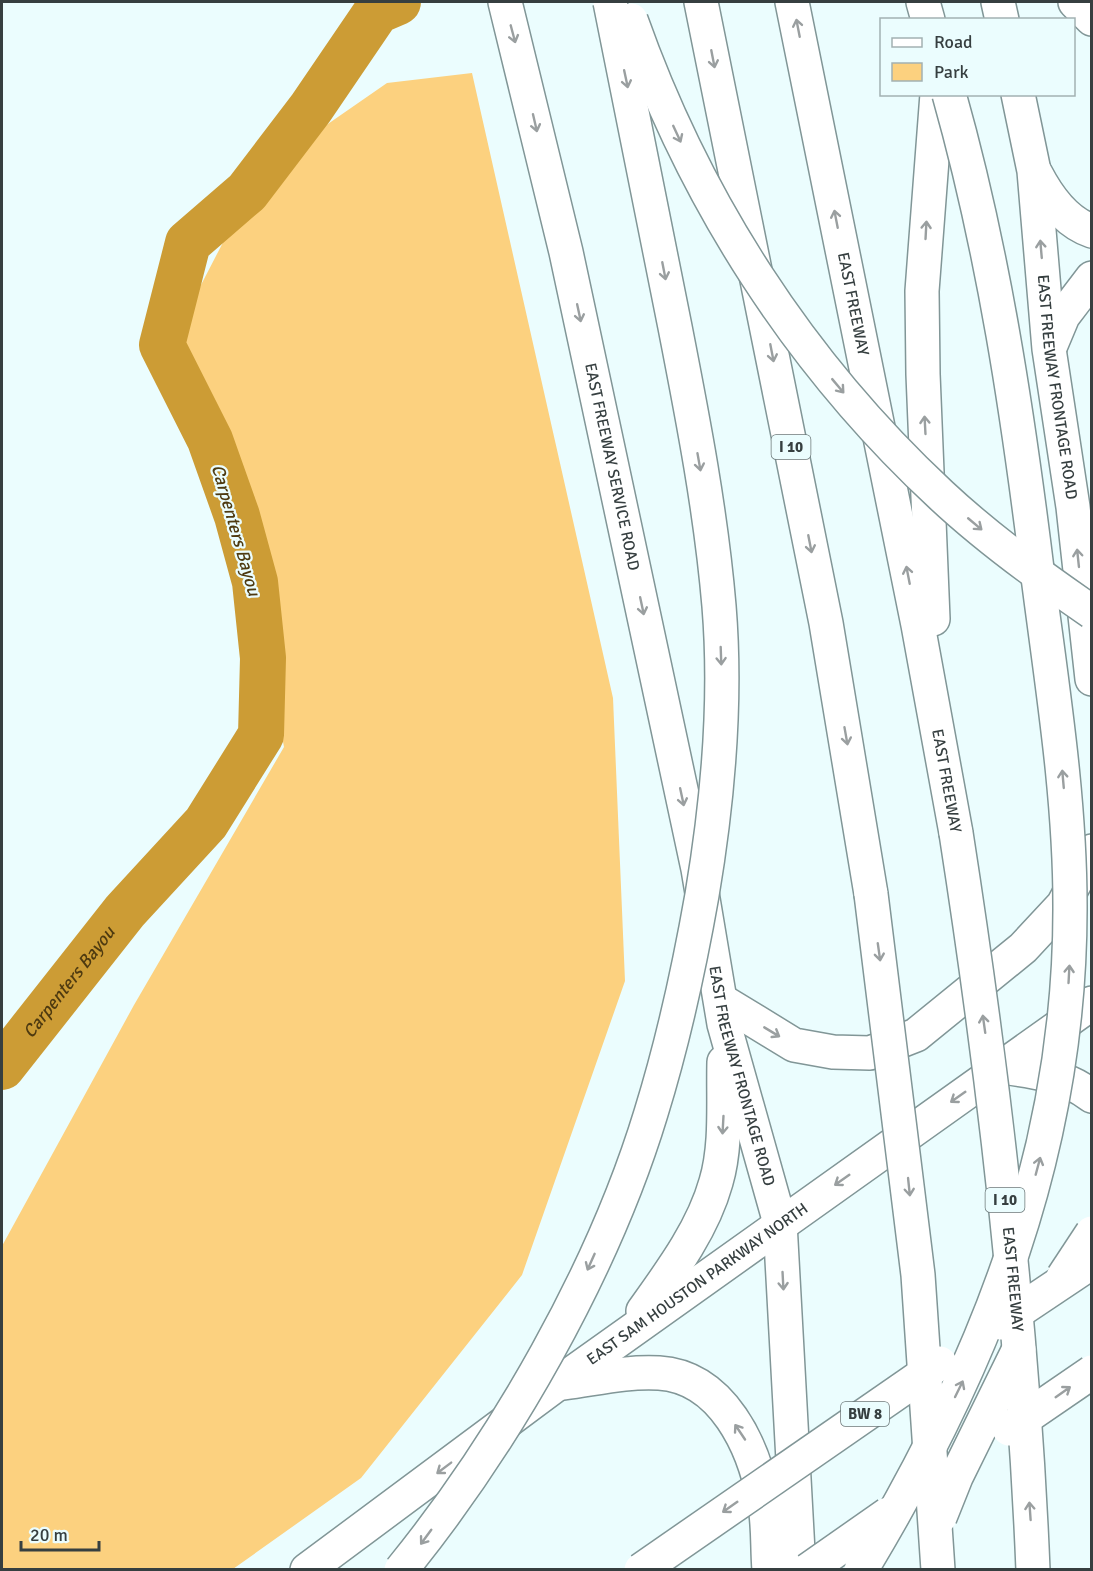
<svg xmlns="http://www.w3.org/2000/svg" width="1093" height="1571" viewBox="0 0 1093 1571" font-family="Signika,sans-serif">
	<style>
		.green { fill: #fcd17f }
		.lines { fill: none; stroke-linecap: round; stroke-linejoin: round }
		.river { stroke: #cc9c35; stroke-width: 46 }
		.secondary-casing { stroke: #819697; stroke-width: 36 }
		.highway-casing { stroke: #819697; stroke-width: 36 }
		.secondary { stroke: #fff; stroke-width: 33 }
		.highway { stroke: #fff; stroke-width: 33 }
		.highway-bridge-casing { stroke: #819697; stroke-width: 36; stroke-linecap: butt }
		.highway-bridge { stroke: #fff; stroke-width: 33 }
		.oneway { stroke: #9a9fa0 }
		.labels { text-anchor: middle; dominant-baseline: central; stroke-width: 4.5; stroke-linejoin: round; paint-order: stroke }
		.shield { fill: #ebfdfe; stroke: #6c7879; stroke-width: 1.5 }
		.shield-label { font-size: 15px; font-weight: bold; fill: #363f40 }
		.street-label { font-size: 16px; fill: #363f40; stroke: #ebfdfe }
		.water-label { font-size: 18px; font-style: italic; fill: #4e3a10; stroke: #ebfdfe }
	</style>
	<rect width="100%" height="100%" fill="#ebfdfe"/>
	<path class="green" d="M 472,73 L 613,698 L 625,981 L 522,1275 L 361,1478 L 233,1569 L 2,1569 L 2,1246 L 134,1005 L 284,747 L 231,458 L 174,337 L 260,171 L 387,83 Z"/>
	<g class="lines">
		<path class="river" id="s1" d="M 2,1067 L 125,911 L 206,823 L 261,735 L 263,658 L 255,582 L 237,516 L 210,440 L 162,345 L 188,243 L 247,192 L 311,108 L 377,11 L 398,2"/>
		<defs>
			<g id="secondary">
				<path id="s2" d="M 505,2 L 566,252 L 698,869 L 724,1024 L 780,1223 L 799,1570"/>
				<path d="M 998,2 L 1002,20"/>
				<path id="s3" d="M 1018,94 L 1034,171 L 1049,349 L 1073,507 L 1092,679"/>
				<path d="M 1036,174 C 1048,197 1065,222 1092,231"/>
				<path d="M 1050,347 L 1063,316 L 1092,278"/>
				<path d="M 722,1001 L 794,1045 L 833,1052 L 870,1053 L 916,1035 L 1023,948 L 1063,905 L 1092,851"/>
				<path d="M 1001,1067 C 1034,1071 1064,1075 1092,1096"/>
				<path d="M 643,1311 C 671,1272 703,1229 716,1182 C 727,1145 723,1101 724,1062"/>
				<path d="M 564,1383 C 595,1379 627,1371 659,1373 C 723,1377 754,1447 764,1501 C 769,1523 767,1547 769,1570"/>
				<path id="s4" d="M 307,1570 L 557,1384 L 1092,1003"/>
			</g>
			<g id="highway">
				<path d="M 701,2 L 826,623 L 871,894"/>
				<path id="s5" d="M 792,2 L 918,625 L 956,833"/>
				<path d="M 923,2 L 928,20"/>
				<path d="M 1075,2 L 1092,19"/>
				<path d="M 933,619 L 923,374 L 922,291 L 937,94"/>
			</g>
		</defs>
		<use href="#secondary" class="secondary-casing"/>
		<use href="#highway" class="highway-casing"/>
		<use href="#secondary" class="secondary"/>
		<use href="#highway" class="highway"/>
		<defs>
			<g id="highway-bridge">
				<path d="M 631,20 C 695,201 800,364 941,495 C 988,539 1039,576 1092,612"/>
				<path id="s6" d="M 956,833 C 994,1077 1023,1323 1033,1570"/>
				<path d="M 871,894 L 918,1275 L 938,1570"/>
				<path d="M 1063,1277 L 1092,1233"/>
				<path d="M 1001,1323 L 1092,1262"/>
				<path d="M 1009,1429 L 1092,1372"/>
				<path d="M 940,1517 L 956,1477 L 1019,1349"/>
				<path d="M 401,1570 C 505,1442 603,1271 651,1113 C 673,1042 689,969 702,895 C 718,800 727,703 719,606 C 711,512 693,419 675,327 C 654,218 632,110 610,2"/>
				<path d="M 641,1570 L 940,1363"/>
				<path d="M 808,1570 L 888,1514"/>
				<path d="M 861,1570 C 986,1363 1071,1150 1070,905 C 1070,796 1052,686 1038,577 C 1018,414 994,253 949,94"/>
			</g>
		</defs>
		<use href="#highway-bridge" class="highway-bridge-casing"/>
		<use href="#highway-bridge" class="highway-bridge"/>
	</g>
	<defs><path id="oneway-shaft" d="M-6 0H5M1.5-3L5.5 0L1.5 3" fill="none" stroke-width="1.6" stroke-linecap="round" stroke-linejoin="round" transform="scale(1.5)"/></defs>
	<g class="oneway">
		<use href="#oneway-shaft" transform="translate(798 28) rotate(-101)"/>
		<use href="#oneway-shaft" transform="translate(513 34) rotate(75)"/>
		<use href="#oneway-shaft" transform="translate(713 59) rotate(79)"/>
		<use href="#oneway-shaft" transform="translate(626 79) rotate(78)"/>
		<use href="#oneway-shaft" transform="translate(535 123) rotate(77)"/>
		<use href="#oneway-shaft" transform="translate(677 134) rotate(65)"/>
		<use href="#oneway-shaft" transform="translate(836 219) rotate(-101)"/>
		<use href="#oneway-shaft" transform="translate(926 230) rotate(-87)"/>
		<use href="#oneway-shaft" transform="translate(1041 249) rotate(-95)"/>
		<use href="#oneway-shaft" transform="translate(664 271) rotate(79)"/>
		<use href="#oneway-shaft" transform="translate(579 313) rotate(78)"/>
		<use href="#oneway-shaft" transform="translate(772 353) rotate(79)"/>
		<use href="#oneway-shaft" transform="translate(838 386) rotate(50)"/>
		<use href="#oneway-shaft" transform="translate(925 425) rotate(-93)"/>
		<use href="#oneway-shaft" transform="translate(699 462) rotate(80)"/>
		<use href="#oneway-shaft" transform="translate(975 524) rotate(40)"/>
		<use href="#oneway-shaft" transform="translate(810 544) rotate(79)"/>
		<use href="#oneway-shaft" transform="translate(1078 558) rotate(-96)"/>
		<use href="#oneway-shaft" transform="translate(908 575) rotate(-101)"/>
		<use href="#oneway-shaft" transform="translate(642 606) rotate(78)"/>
		<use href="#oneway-shaft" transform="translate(721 656) rotate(88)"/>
		<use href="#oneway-shaft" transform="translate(846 736) rotate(80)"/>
		<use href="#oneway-shaft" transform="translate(1063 779) rotate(-95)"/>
		<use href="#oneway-shaft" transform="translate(682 797) rotate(78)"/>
		<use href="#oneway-shaft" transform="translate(879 952) rotate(82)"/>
		<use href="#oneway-shaft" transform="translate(1069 974) rotate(-87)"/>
		<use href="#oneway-shaft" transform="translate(984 1024) rotate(-98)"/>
		<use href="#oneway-shaft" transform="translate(772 1032) rotate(31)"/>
		<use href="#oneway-shaft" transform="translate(958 1097) rotate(145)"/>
		<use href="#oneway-shaft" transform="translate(723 1125) rotate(93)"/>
		<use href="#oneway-shaft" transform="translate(1038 1166) rotate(-75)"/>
		<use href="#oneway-shaft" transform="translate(842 1180) rotate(145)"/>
		<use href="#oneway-shaft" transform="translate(909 1187) rotate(84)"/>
		<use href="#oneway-shaft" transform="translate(591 1262) rotate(114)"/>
		<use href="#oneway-shaft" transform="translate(783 1281) rotate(87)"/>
		<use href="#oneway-shaft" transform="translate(959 1389) rotate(-64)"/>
		<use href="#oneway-shaft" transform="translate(1063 1392) rotate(-35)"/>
		<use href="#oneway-shaft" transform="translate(740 1432) rotate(-124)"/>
		<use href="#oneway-shaft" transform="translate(444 1468) rotate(143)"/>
		<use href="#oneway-shaft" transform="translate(730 1507) rotate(145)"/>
		<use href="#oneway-shaft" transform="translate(1030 1511) rotate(-94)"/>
		<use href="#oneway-shaft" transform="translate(426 1537) rotate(126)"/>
	</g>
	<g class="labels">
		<g class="shield">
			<rect x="771.5" y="435" width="39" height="24" rx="4.5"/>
			<rect x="985.5" y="1188" width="39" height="24" rx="4.5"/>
			<rect x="841" y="1402" width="48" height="24" rx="4.5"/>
		</g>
		<g class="shield-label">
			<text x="791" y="447">I 10</text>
			<text x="1005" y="1200">I 10</text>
			<text x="865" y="1414">BW 8</text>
		</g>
		<g class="street-label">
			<text stroke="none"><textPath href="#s5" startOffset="308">EAST FREEWAY</textPath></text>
			<text stroke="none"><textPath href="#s3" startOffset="296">EAST FREEWAY FRONTAGE ROAD</textPath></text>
			<text stroke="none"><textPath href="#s2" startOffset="477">EAST FREEWAY SERVICE ROAD</textPath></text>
			<text stroke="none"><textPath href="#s5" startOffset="794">EAST FREEWAY</textPath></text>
			<text stroke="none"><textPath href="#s2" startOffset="1100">EAST FREEWAY FRONTAGE ROAD</textPath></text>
			<text stroke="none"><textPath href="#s6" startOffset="450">EAST FREEWAY</textPath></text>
			<text stroke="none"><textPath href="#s4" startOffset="484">EAST SAM HOUSTON PARKWAY NORTH</textPath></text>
		</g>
		<g class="water-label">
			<text transform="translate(236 530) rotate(74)">Carpenters Bayou</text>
			<text stroke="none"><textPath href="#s1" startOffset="108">Carpenters Bayou</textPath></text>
		</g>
	</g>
	<rect width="1093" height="1571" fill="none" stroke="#363f40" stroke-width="6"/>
	<rect x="880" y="18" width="195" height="78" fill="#ebfdfe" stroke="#a3b1b2" stroke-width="1.5"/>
	<rect x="892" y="38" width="30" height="9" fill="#ffffff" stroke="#a3b1b2" stroke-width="1.5"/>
	<text x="934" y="48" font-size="18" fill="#363f40">Road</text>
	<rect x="892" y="63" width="30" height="18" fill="#fcd17f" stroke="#a3b1b2" stroke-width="1.5"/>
	<text x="934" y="78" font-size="18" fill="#363f40">Park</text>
	<path d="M21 1541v9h78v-9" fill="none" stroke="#363f40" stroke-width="3"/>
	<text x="30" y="1541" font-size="18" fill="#363f40" stroke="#ebfdfe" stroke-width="4.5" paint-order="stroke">20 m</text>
</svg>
